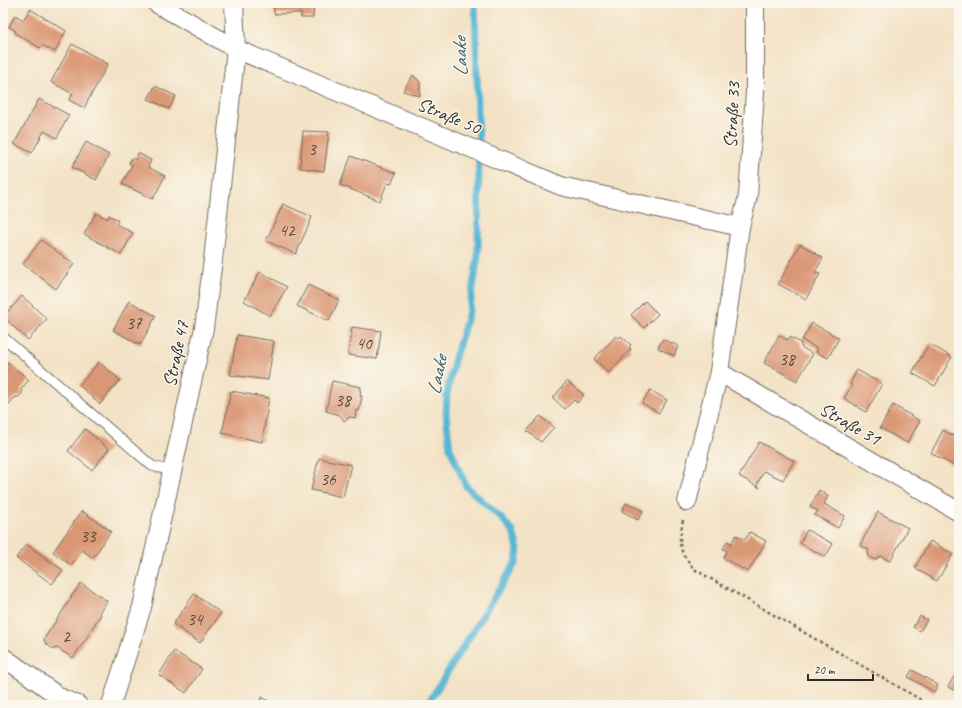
<svg xmlns="http://www.w3.org/2000/svg" width="962" height="708" viewBox="0 0 962 708" font-family="Caveat,sans-serif">
	<style>
		.lines { fill: none; stroke-linecap: round; stroke-linejoin: round }
		.stream { stroke: #56b7d4; stroke-width: 7 }
		.building { fill: #da9775 }
		.service-casing { stroke: #716b61; stroke-width: 11 }
		.minor-casing { stroke: #716b61; stroke-width: 20 }
		.path { stroke: #716b61; stroke-width: 2.5; stroke-dasharray: 3 3; stroke-linecap: butt }
		.service { stroke: #fff; stroke-width: 9 }
		.minor { stroke: #fff; stroke-width: 18 }
		.labels { text-anchor: middle; dominant-baseline: central; stroke-width: 3; stroke-linejoin: round; paint-order: stroke }
		.number-label { font-size: 17px; fill: #57463e }
		.street-label { font-size: 19px; fill: #2b2b2b; stroke: #fbf7ec }
		.water-label { font-size: 20px; font-style: italic; fill: #3a5c66; stroke: #fbf7ec }
	</style>
	<rect width="100%" height="100%" fill="#fbf7ec"/>
	<filter id="ink" filterUnits="userSpaceOnUse"><feTurbulence type="fractalNoise" baseFrequency=".025" numOctaves="2"/><feDisplacementMap in="SourceGraphic" scale="8" xChannelSelector="R" yChannelSelector="G"/><feConvolveMatrix kernelMatrix="1 2 1 2 8 2 1 2 1" color-interpolation-filters="sRGB"/></filter>
	<filter id="wash" filterUnits="userSpaceOnUse"><feTurbulence type="fractalNoise" baseFrequency=".012" numOctaves="4" result="noise"/><feDisplacementMap in="SourceGraphic" scale="16" xChannelSelector="R" yChannelSelector="G"/><feGaussianBlur stdDeviation="0.9" result="paint"/><feColorMatrix in="noise" values="0 0 0 0 0 0 0 0 0 0 0 0 0 0 0 0 0 1.4 0 .05"/><feComposite in="paint" operator="in"/></filter>
	<g filter="url(#wash)">
		<rect width="100%" height="100%" fill="#f3e2c5"/>
		<g class="lines">
			<path class="stream" d="M 427,705 L 516,562 L 518,549 L 513,531 L 501,518 L 466,486 L 450,448 L 446,414 L 447,394 L 454,361 L 469,312 L 478,256 L 479,147 L 475,3"/>
		</g>
		<g id="blocks">
			<g class="building">
				<path d="M 274,3 L 309,3 L 309,5 L 314,5 L 313,18 L 301,18 L 301,13 L 274,14 Z"/>
				<path d="M 30,9 L 66,31 L 55,52 L 42,45 L 40,48 L 15,33 L 16,31 L 9,27 L 15,15 L 23,20 Z"/>
				<path d="M 72,44 L 108,64 L 84,108 L 69,100 L 73,94 L 51,82 Z"/>
				<path d="M 413,75 L 420,82 L 420,96 L 403,91 Z"/>
				<path d="M 155,86 L 176,96 L 169,109 L 148,99 Z"/>
				<path d="M 39,99 L 69,115 L 57,138 L 44,131 L 32,153 L 14,144 Z"/>
				<path d="M 303,131 L 329,132 L 324,171 L 300,168 Z"/>
				<path d="M 86,142 L 109,155 L 96,180 L 72,167 Z"/>
				<path d="M 138,153 L 151,160 L 148,167 L 165,176 L 153,199 L 122,184 L 132,165 L 129,163 L 132,158 L 135,160 Z"/>
				<path d="M 351,156 L 396,173 L 391,184 L 387,183 L 380,201 L 340,185 Z"/>
				<path d="M 283,204 L 312,217 L 296,254 L 266,241 Z"/>
				<path d="M 96,213 L 108,219 L 109,215 L 118,220 L 116,224 L 133,233 L 121,255 L 84,234 Z"/>
				<path d="M 41,240 L 74,264 L 56,289 L 23,264 Z"/>
				<path d="M 800,244 L 823,258 L 815,272 L 820,274 L 806,299 L 778,284 Z"/>
				<path d="M 260,272 L 287,287 L 270,316 L 244,301 Z"/>
				<path d="M 308,285 L 339,300 L 329,321 L 297,306 Z"/>
				<path d="M 22,296 L 47,319 L 28,340 L 3,317 Z"/>
				<path d="M 129,301 L 156,316 L 140,345 L 113,330 Z"/>
				<path d="M 645,301 L 658,314 L 644,328 L 631,315 Z"/>
				<path d="M 812,323 L 839,338 L 828,358 L 816,352 L 818,349 L 802,340 Z"/>
				<path d="M 352,327 L 381,331 L 377,359 L 348,355 Z"/>
				<path d="M 237,335 L 274,341 L 268,380 L 230,375 Z"/>
				<path d="M 779,335 L 787,340 L 790,337 L 801,343 L 801,347 L 813,354 L 797,381 L 764,363 Z"/>
				<path d="M 616,336 L 619,338 L 621,336 L 631,345 L 629,347 L 631,349 L 609,373 L 594,359 Z"/>
				<path d="M 663,339 L 678,346 L 674,356 L 658,348 Z"/>
				<path d="M 929,344 L 952,357 L 935,386 L 912,373 Z"/>
				<path d="M 8,362 L 29,380 L 21,389 L 22,394 L 18,397 L 14,398 L 9,404 L 3,399 L 3,368 Z"/>
				<path d="M 99,362 L 120,380 L 100,404 L 79,385 Z"/>
				<path d="M 857,370 L 882,384 L 866,412 L 844,398 L 852,385 L 850,384 Z"/>
				<path d="M 332,381 L 361,387 L 360,396 L 362,396 L 359,411 L 356,410 L 355,418 L 350,417 L 344,421 L 340,415 L 326,411 Z"/>
				<path d="M 567,381 L 584,395 L 577,403 L 574,400 L 565,409 L 553,398 Z"/>
				<path d="M 650,390 L 667,400 L 659,413 L 642,403 Z"/>
				<path d="M 231,391 L 269,398 L 262,442 L 222,433 Z"/>
				<path d="M 893,405 L 920,421 L 907,443 L 880,428 Z"/>
				<path d="M 540,416 L 554,427 L 541,442 L 527,431 Z"/>
				<path d="M 85,429 L 109,449 L 92,470 L 68,451 Z"/>
				<path d="M 943,430 L 959,439 L 959,468 L 931,453 Z"/>
				<path d="M 759,442 L 794,461 L 783,480 L 764,471 L 757,484 L 760,488 L 739,476 Z"/>
				<path d="M 319,458 L 351,465 L 343,497 L 311,490 Z"/>
				<path d="M 819,490 L 828,496 L 824,504 L 845,516 L 838,528 L 815,515 L 818,511 L 810,507 Z"/>
				<path d="M 626,503 L 643,511 L 638,520 L 622,511 Z"/>
				<path d="M 82,511 L 111,531 L 93,558 L 82,550 L 71,565 L 53,552 Z"/>
				<path d="M 878,512 L 908,528 L 890,561 L 881,556 L 875,560 L 869,557 L 868,551 L 869,550 L 860,545 Z"/>
				<path d="M 807,530 L 833,544 L 825,557 L 800,543 Z"/>
				<path d="M 750,532 L 766,541 L 748,572 L 723,558 L 727,551 L 723,549 L 727,541 L 731,544 L 736,535 L 745,540 Z"/>
				<path d="M 930,541 L 953,554 L 937,581 L 915,568 Z"/>
				<path d="M 26,544 L 63,570 L 52,584 L 16,558 Z"/>
				<path d="M 81,583 L 107,601 L 99,613 L 101,614 L 89,633 L 90,633 L 73,658 L 57,648 L 53,649 L 45,643 L 44,639 L 72,597 L 71,597 Z"/>
				<path d="M 194,594 L 221,613 L 200,643 L 173,624 Z"/>
				<path d="M 920,616 L 927,620 L 920,631 L 913,627 Z"/>
				<path d="M 174,651 L 202,669 L 186,693 L 159,675 Z"/>
				<path d="M 912,670 L 938,685 L 934,692 L 908,677 Z"/>
				<path d="M 955,675 L 959,678 L 959,693 L 948,687 Z"/>
				<path d="M 262,697 L 275,705 L 257,705 Z"/>
			</g>
		</g>
	</g>
	<g filter="url(#ink)">
		<use href="#blocks" fill-opacity="0" stroke="#716b61" stroke-width="1"/>
		<g class="lines">
			<defs>
				<path id="service" d="M 3,337 L 152,466 L 173,471"/>
				<g id="minor">
					<path d="M 156,3 L 236,49 L 561,186 L 740,227"/>
					<path d="M 719,372 L 959,512"/>
					<path d="M 687,502 L 719,372 L 740,227 L 748,196 L 755,92 L 755,3"/>
					<path d="M 3,657 L 61,698 L 78,705"/>
					<path d="M 111,705 L 142,607 L 204,328 L 213,260 L 236,49 L 234,3"/>
				</g>
			</defs>
			<use href="#service" class="service-casing"/>
			<use href="#minor" class="minor-casing"/>
			<path class="path" d="M 683,520 C 678,546 678,549 694,569 L 930,705"/>
			<use href="#service" class="service"/>
			<use href="#minor" class="minor"/>
		</g>
	</g>
	<g class="labels">
		<g class="number-label">
			<text x="312" y="149">3</text>
			<text x="287" y="230">42</text>
			<text x="134" y="323">37</text>
			<text x="364" y="343">40</text>
			<text x="787" y="359">38</text>
			<text x="343" y="400">38</text>
			<text x="328" y="479">36</text>
			<text x="88" y="536">33</text>
			<text x="195" y="619">34</text>
			<text x="66" y="636">2</text>
		</g>
		<g class="street-label">
			<text transform="translate(732 115) rotate(-87)">Straße 33</text>
			<text transform="translate(449 116) rotate(23)">Straße 50</text>
			<text transform="translate(176 354) rotate(-78)">Straße 47</text>
			<text transform="translate(850 424) rotate(30)">Straße 31</text>
		</g>
		<g class="water-label">
			<text transform="translate(460 57) rotate(-92)">Laake</text>
			<text transform="translate(437 375) rotate(-79)">Laake</text>
		</g>
	</g>
	<rect width="962" height="708" fill="none" stroke="#fbf7ec" stroke-width="16"/>
	<path d="M808 674v6h65v-6" fill="none" stroke="#2b2b2b" stroke-width="2"/>
	<text x="814" y="674" font-size="12" fill="#2b2b2b" stroke="#fbf7ec" stroke-width="3" paint-order="stroke">20 m</text>
</svg>
